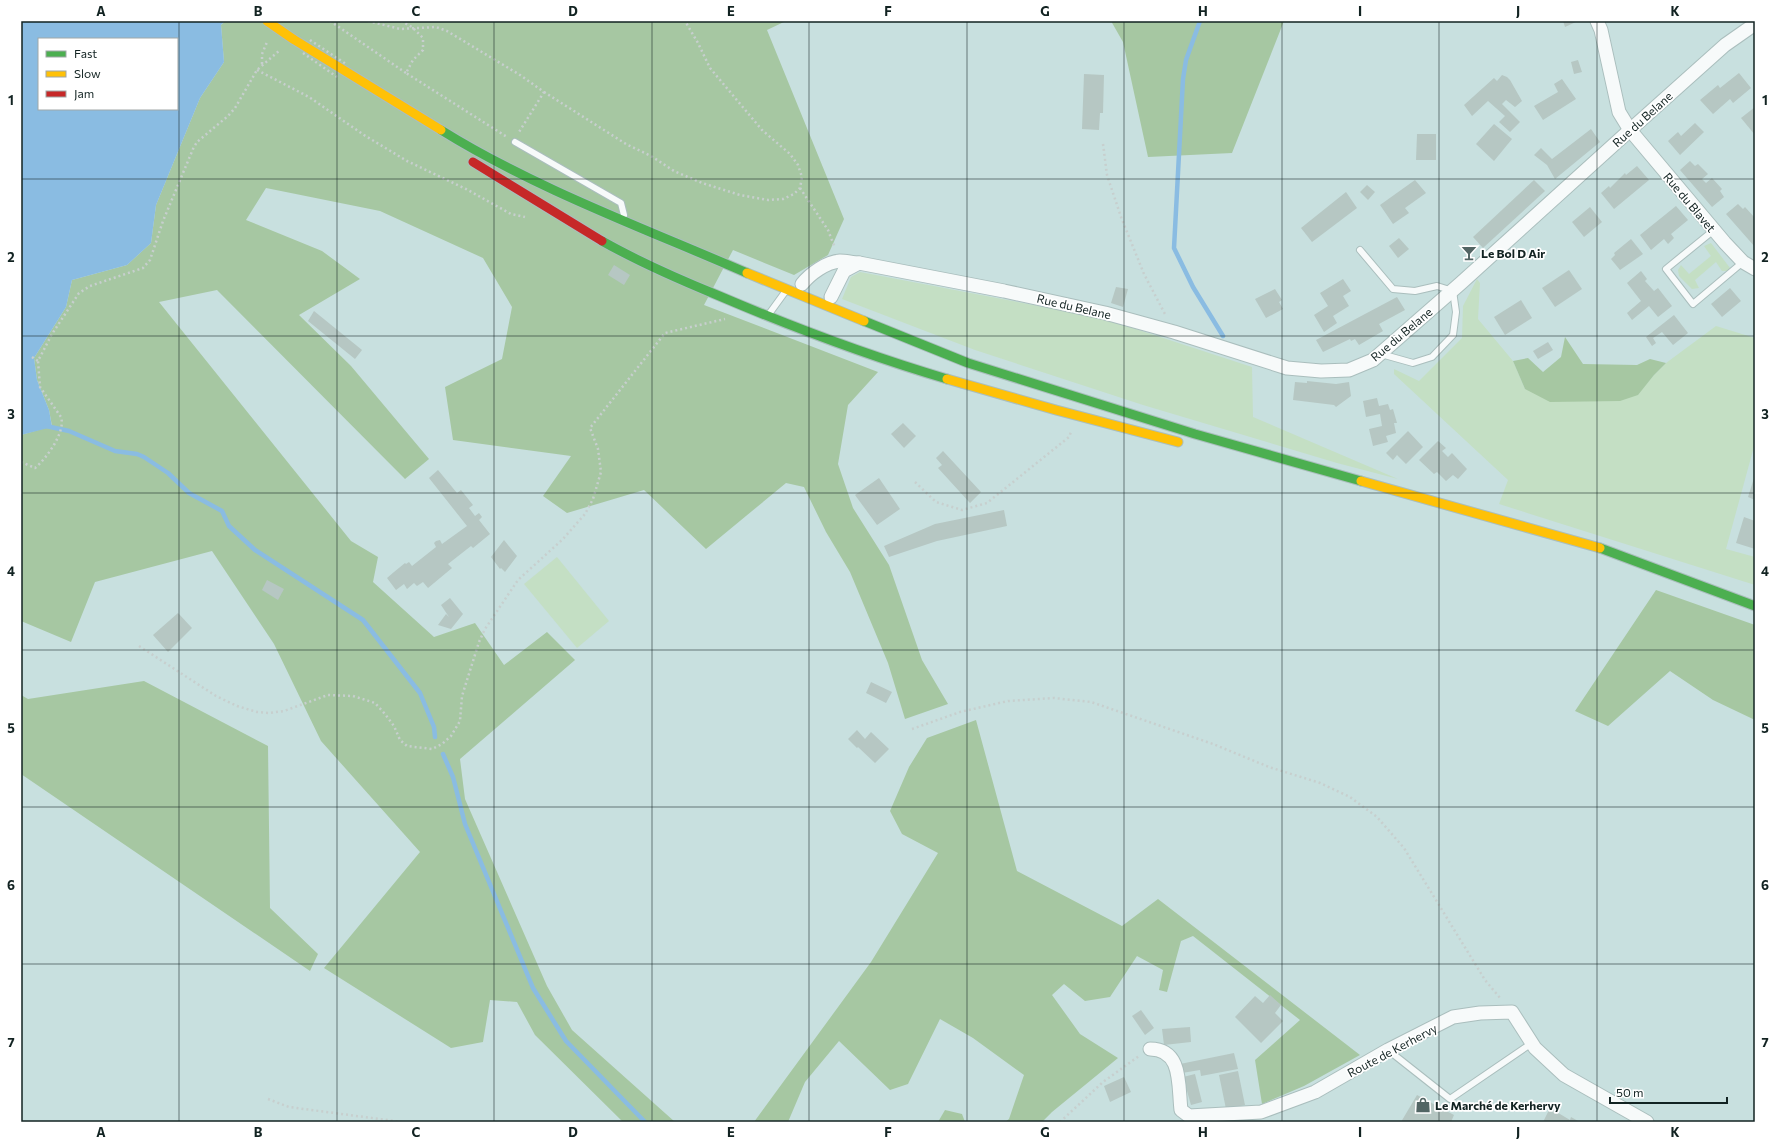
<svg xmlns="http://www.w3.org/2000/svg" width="1776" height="1143" viewBox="0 0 1776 1143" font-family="Commissioner,sans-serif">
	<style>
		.green { fill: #c4dfc4 }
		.forest { fill: #a6c7a2 }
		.water { fill: #8abce2; fill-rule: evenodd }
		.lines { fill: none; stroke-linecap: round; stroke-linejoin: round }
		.stream { stroke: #8abce2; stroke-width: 4.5 }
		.building { fill: #b6c7c3 }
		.lane-casing { stroke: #aabebd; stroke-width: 8 }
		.street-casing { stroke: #aabebd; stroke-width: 15 }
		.fast-casing { stroke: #aabebd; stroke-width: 11 }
		.slow-casing { stroke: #aabebd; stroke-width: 11 }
		.jam-casing { stroke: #aabebd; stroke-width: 11 }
		.path { stroke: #c7cfce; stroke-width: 2.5; stroke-dasharray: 2 3; stroke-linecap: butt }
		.lane { stroke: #f7fafa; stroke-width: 6 }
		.street { stroke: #f7fafa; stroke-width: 13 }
		.fast { stroke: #4caf50; stroke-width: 9 }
		.slow { stroke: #ffc107; stroke-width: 9 }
		.jam { stroke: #c62828; stroke-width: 9 }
		.slow-bridge-casing { stroke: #aabebd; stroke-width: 11; stroke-linecap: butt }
		.path-bridge { stroke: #c7cfce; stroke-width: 2.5; stroke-dasharray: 2 3; stroke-linecap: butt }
		.slow-bridge { stroke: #ffc107; stroke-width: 9 }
		.grid { fill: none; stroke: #122322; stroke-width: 1; stroke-opacity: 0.55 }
		.labels { text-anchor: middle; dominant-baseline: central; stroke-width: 3.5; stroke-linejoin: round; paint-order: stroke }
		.street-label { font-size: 12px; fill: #122322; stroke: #fff }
		.poi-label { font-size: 12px; font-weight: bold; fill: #122322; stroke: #fff; text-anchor: start }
		.neatline { fill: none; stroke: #122322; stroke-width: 1.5 }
		.grid-label { font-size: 13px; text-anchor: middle; font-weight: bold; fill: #122322 }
	</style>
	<rect width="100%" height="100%" fill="#c8e0df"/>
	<g class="green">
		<path d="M 1711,243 L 1730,268 L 1728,271 L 1722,271 L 1716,262 L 1695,280 L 1699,288 L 1692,289 L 1679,276 L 1678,270 L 1681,265 L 1689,274 L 1711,256 L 1704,246 Z"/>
		<path d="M 860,272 L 1102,318 L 1252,367 L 1253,417 L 1398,479 L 1337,463 L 1143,405 L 975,350 L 842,299 L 851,277 Z"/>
		<path d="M 1477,279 L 1480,283 L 1478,319 L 1513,361 L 1525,389 L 1637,395 L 1654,375 L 1666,363 L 1716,326 L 1755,338 L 1755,443 L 1726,549 L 1755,557 L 1755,585 L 1499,504 L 1508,480 L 1394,374 L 1394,369 L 1419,381 L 1462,338 L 1463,306 Z"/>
		<path d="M 557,557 L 609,621 L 577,648 L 524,584 Z"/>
	</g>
	<g class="forest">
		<path d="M 225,21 L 786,21 L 767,30 L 844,219 L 828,255 L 794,275 L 733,250 L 704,305 L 878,372 L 848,405 L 838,464 L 853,508 L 889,565 L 922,660 L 948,704 L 905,719 L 888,663 L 850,572 L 826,532 L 804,487 L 786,483 L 706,549 L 644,490 L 567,513 L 543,496 L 571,456 L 453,440 L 445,387 L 502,359 L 512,307 L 483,258 L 380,211 L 266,188 L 246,220 L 322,251 L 360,279 L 299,315 L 351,366 L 429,459 L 405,479 L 217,290 L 159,302 L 351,541 L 378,557 L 373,582 L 434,637 L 475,623 L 504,665 L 547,632 L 575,660 L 460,759 L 465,799 L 547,986 L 572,1030 L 675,1122 L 623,1122 L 535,1035 L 517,1002 L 490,1000 L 483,1042 L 451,1048 L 324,968 L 420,852 L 321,741 L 274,644 L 212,551 L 95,582 L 71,642 L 21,621 L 21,435 L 52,426 L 49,410 L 37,380 L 34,358 L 66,307 L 72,280 L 127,265 L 151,243 L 156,205 L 200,98 L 224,62 L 221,25 Z"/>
		<path d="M 1111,21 L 1284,21 L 1232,153 L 1148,157 L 1123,42 Z"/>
		<path d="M 1565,337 L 1583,364 L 1637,365 L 1650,359 L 1666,363 L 1654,375 L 1638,395 L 1620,401 L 1550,402 L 1525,389 L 1513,361 L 1528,358 L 1543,372 L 1561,357 Z"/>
		<path d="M 1656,590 L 1755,625 L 1755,720 L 1713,700 L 1670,671 L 1608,726 L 1575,711 Z"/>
		<path d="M 144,681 L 268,746 L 270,908 L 318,954 L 310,971 L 21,774 L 21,695 L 28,699 Z"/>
		<path d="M 976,720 L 1017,871 L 1122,926 L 1158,899 L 1360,1055 L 1304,1086 L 1262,1104 L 1255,1060 L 1300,1020 L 1193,936 L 1181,941 L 1167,992 L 1159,990 L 1163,970 L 1137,956 L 1110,997 L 1085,1001 L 1064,984 L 1052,995 L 1080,1034 L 1118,1058 L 1052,1112 L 1042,1122 L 1005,1122 L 1009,1119 L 1024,1075 L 973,1038 L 940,1019 L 908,1084 L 890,1090 L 839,1041 L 805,1082 L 788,1122 L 754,1122 L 871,962 L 938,853 L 902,834 L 890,811 L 909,767 L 927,738 Z"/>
		<path d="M 945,1110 L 962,1114 L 965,1122 L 938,1122 Z"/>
	</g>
	<path class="water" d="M 21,21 L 225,21 L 221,25 L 224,62 L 200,98 L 156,205 L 151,243 L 127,265 L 72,280 L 66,307 L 34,358 L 37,380 L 49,410 L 52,427 L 21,435 ZM 39,39 L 177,39 L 177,109 L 39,109 Z"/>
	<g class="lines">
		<g class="stream">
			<path d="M 1200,21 L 1186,60 L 1183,79 L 1174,248 L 1193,287 L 1223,336"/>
			<path d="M 46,426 L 69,431 L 115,451 L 137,454 L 144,457 L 168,473 L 189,493 L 222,511 L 229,526 L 255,550 L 363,620 L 420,693 L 434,727 L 435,737"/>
			<path d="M 443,754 L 453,777 L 465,824 L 533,988 L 566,1041 L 645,1122"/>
		</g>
	</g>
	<g class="building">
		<path d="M 1563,21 L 1578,21 L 1565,27 Z"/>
		<path d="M 1578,60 L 1582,72 L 1574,74 L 1571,62 Z"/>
		<path d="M 1739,73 L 1751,88 L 1733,103 L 1730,99 L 1713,114 L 1700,100 L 1718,85 L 1720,88 Z"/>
		<path d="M 1084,74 L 1104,75 L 1103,113 L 1100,113 L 1099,130 L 1082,129 Z"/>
		<path d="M 1502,75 L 1507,77 L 1510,80 L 1522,101 L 1515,107 L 1506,100 L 1502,104 L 1520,122 L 1510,132 L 1499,122 L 1505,116 L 1488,101 L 1472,116 L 1464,105 L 1494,78 L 1497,81 Z"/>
		<path d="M 1562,79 L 1576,99 L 1543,120 L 1534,106 L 1558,92 L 1554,84 Z"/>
		<path d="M 1755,107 L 1755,135 L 1741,118 Z"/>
		<path d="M 1695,123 L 1704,132 L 1680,155 L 1668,141 L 1678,132 L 1681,136 Z"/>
		<path d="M 1494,124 L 1512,139 L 1494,161 L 1476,144 Z"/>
		<path d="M 1591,129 L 1600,142 L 1555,179 L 1547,165 L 1534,155 L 1541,148 L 1552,159 Z"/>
		<path d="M 1417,134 L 1436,134 L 1436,160 L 1416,160 Z"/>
		<path d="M 1690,161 L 1695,166 L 1698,164 L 1708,174 L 1702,179 L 1706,183 L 1712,178 L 1722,189 L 1720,191 L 1724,197 L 1712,207 L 1680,170 Z"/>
		<path d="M 1637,166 L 1649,180 L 1614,209 L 1601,193 L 1609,186 L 1610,188 L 1625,173 L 1626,175 Z"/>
		<path d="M 1415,180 L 1426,193 L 1405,208 L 1409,213 L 1393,224 L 1380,205 Z"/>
		<path d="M 1534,180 L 1545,191 L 1483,248 L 1473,237 Z"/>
		<path d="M 1367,185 L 1375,192 L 1368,200 L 1360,192 Z"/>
		<path d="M 1346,192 L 1357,208 L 1312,242 L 1301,228 Z"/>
		<path d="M 1738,204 L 1743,209 L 1745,207 L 1755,218 L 1755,247 L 1726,214 Z"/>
		<path d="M 1676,206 L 1688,220 L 1671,234 L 1674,238 L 1668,244 L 1664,239 L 1651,250 L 1640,235 Z"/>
		<path d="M 1590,207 L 1602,222 L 1584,237 L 1572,222 Z"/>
		<path d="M 1399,238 L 1409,249 L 1398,258 L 1389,246 Z"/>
		<path d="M 1631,239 L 1643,254 L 1620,270 L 1611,259 L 1615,255 L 1614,253 Z"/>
		<path d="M 614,265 L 630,275 L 624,285 L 608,275 Z"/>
		<path d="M 1569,270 L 1582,289 L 1555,307 L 1542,288 Z"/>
		<path d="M 1641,271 L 1647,279 L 1645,281 L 1654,291 L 1658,288 L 1672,306 L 1658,317 L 1649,306 L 1632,320 L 1627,313 L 1641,301 L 1627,283 Z"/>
		<path d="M 1343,279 L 1351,291 L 1343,296 L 1349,306 L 1333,316 L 1337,323 L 1324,332 L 1314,315 L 1328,306 L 1320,293 Z"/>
		<path d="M 1116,287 L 1128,289 L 1123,307 L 1111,303 Z"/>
		<path d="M 1730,288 L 1741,301 L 1722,317 L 1711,304 Z"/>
		<path d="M 1275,289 L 1282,300 L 1279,302 L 1283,309 L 1266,318 L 1255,299 Z"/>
		<path d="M 1397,297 L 1405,310 L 1379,324 L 1383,331 L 1359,345 L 1355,339 L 1351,341 L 1350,339 L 1323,352 L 1316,340 Z"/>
		<path d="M 1521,300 L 1532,318 L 1505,335 L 1494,317 Z"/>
		<path d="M 314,311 L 362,350 L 355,359 L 308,321 Z"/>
		<path d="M 1674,315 L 1688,333 L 1673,345 L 1662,332 L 1653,338 L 1656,343 L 1652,346 L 1646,337 Z"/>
		<path d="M 1548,342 L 1553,350 L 1538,359 L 1533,351 Z"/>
		<path d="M 1307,381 L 1336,384 L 1349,382 L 1351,396 L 1336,407 L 1334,405 L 1293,400 L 1295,382 L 1307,383 Z"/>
		<path d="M 1377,398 L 1379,406 L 1388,404 L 1390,410 L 1393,409 L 1397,423 L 1394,423 L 1396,433 L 1386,436 L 1388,442 L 1373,446 L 1369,429 L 1382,426 L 1380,414 L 1366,417 L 1363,401 Z"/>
		<path d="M 903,423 L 916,436 L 904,448 L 891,434 Z"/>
		<path d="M 1408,431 L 1423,447 L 1406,464 L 1397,455 L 1393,460 L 1386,453 Z"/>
		<path d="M 1438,441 L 1446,448 L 1442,451 L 1448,457 L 1452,453 L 1467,469 L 1458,479 L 1453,475 L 1446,481 L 1437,472 L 1434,474 L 1419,460 Z"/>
		<path d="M 943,451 L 981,492 L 970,503 L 938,468 L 942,465 L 936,458 Z"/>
		<path d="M 438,470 L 457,493 L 461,490 L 473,505 L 469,508 L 475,516 L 479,513 L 482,517 L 479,520 L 490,534 L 473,548 L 471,546 L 448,564 L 452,568 L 428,588 L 423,582 L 417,586 L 414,583 L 407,589 L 404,584 L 396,590 L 387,578 L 394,572 L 405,563 L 406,564 L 409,562 L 412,566 L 436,547 L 434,543 L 436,541 L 440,540 L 442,544 L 467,526 L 429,478 Z"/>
		<path d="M 1755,475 L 1755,500 L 1748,497 Z"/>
		<path d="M 879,478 L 900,509 L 877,525 L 855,495 Z"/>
		<path d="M 1004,510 L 1007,526 L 937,541 L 889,557 L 884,546 L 935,524 Z"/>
		<path d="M 1744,517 L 1755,521 L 1755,549 L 1736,543 Z"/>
		<path d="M 504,540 L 517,556 L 505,572 L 501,568 L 500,569 L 491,557 Z"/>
		<path d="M 267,580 L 284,589 L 278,600 L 262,590 Z"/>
		<path d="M 450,598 L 463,614 L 451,629 L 438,625 L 446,614 L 449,617 L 441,605 Z"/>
		<path d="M 178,613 L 192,628 L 168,652 L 153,635 Z"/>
		<path d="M 871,682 L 892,692 L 886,703 L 866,693 Z"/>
		<path d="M 857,730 L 865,739 L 871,732 L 889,749 L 875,763 L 858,747 L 857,748 L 848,739 Z"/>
		<path d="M 1270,995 L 1281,1005 L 1275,1013 L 1283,1021 L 1261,1043 L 1235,1017 L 1255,996 L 1263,1003 Z"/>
		<path d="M 1141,1010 L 1154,1028 L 1145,1035 L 1132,1016 Z"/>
		<path d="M 1190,1027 L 1191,1042 L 1164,1045 L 1162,1029 Z"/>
		<path d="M 1234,1053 L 1238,1069 L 1201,1076 L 1200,1070 L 1182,1073 L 1180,1064 Z"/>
		<path d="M 1238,1071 L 1245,1105 L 1226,1109 L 1219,1075 Z"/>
		<path d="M 1195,1074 L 1202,1102 L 1191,1105 L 1183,1077 Z"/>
		<path d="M 1124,1077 L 1131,1092 L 1110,1102 L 1104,1086 Z"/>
		<path d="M 1417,1095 L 1454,1115 L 1451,1122 L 1401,1122 Z"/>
		<path d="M 1550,1108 L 1570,1120 L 1571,1117 L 1578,1121 L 1543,1122 Z"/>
	</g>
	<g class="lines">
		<defs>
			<g id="lane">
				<path d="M 515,142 L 621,203 L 624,215"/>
				<path d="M 1714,230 L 1666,269 L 1693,304 L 1743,262"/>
				<path d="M 1360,250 L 1393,289 L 1415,291 L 1437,286 L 1453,291 L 1456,312 L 1453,335 L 1432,357 L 1413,363 L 1381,354"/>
				<path d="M 769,314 L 785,292"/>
				<path d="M 1388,1050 L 1450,1099 L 1532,1043"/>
			</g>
			<g id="street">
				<path d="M 1597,21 L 1601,30 L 1619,112 L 1630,130 L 1725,243 L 1743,262 L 1755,269"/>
				<path d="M 802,284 C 810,274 826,262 840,261 C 846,261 853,263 859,263 L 1004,291 L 1105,313 L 1174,332 L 1287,368 L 1321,371 L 1349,370 L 1373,360 L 1461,283 L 1630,130 L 1725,45 L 1755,24"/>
				<path d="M 831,297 L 844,271 L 859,263"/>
				<path d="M 1150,1049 C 1183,1049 1178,1086 1181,1110 L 1189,1116 L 1261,1112 L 1315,1092 L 1388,1050 L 1453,1017 L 1480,1013 L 1512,1012 L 1535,1048 L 1564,1075 L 1647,1122"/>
			</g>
			<g id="fast">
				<path d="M 441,130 C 534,188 646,229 747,273"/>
				<path d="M 602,241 C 639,262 678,279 717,295 C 792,327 869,356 947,379"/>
				<path d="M 864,321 L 968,363 L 1195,434 L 1361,481"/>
				<path d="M 1600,548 L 1755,606"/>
			</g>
			<g id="slow">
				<path d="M 293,39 L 441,130"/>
				<path d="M 747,273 L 864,321"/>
				<path d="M 947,379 L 1056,410 L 1178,442"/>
				<path d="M 1361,481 L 1600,548"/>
			</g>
			<path id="jam" d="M 473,162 L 602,241"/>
		</defs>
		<use href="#lane" class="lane-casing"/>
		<use href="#street" class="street-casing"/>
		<use href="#fast" class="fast-casing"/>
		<use href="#slow" class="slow-casing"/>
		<use href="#jam" class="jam-casing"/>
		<g class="path">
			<path d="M 330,21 L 406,73"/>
			<path d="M 368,21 L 400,29 L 436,27 L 447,31 L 520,75 L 544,92 L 519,132"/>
			<path d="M 401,21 L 412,27 L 423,38 L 423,50 L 413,60 L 406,73 L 507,137"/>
			<path d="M 262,64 L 262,54 L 267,42"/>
			<path d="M 257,70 L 309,97 L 364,135 L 407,161 L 466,189 L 511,214 L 525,217"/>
			<path d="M 544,92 L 626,144 L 651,156 L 674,171 L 702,183 L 740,195 L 768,200 L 783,199 L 794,194 L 800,188 L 802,177 L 798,165 L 790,154 L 762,130 L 710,68 L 698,43 L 685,21"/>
			<path d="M 1103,144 L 1107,175 L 1121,217 L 1144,274 L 1166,316"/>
			<path d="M 800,188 L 828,230 L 835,248"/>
			<path d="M 32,357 L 38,361"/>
			<path d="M 21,462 L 35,468 C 46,459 66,432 61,417 L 40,387 L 38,361 L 52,334 L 79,293 L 90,286 L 143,268 L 150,260 L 163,221 L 193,149 L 197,142 L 228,116 L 235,108 L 257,70 L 280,50"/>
			<path d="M 915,482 L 936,502 L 962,510 L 987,503 L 1069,437 L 1071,432"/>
			<path d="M 139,646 L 216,696 L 237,706 L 257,712 L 269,713 L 284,711 L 328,695 L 353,696 L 375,703 L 385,714 L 394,726 L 400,740 L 407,746 L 432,749 L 442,744 L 451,736 L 460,721 L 462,696 L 479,642 L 485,629 L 518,580 L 563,539 L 585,514 L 593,499 L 601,472 L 598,449 L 590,428 L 665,333 L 725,319"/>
			<path d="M 912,729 L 960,712 L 1008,701 L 1054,698 L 1091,702 L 1213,744 L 1269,767 L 1320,783 L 1350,797 L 1377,817 L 1404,848 L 1485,980 L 1500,998"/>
			<path d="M 268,1099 L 289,1107 L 402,1122"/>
			<path d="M 1060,1122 L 1103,1082 L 1139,1056"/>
		</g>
		<use href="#lane" class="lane"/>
		<use href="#street" class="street"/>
		<use href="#fast" class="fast"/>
		<use href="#slow" class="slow"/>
		<use href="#jam" class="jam"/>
		<defs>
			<path id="slow-bridge" d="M 267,21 L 293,39"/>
		</defs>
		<use href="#slow-bridge" class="slow-bridge-casing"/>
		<g class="path-bridge">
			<path d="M 310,40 L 346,64"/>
			<path d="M 303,53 L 337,77"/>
		</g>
		<use href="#slow-bridge" class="slow-bridge"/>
	</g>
	<path class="grid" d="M 179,21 L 179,1122M 337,21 L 337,1122M 494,21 L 494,1122M 652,21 L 652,1122M 809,21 L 809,1122M 967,21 L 967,1122M 1124,21 L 1124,1122M 1282,21 L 1282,1122M 1439,21 L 1439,1122M 1597,21 L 1597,1122M 21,179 L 1755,179M 21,336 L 1755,336M 21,493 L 1755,493M 21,650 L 1755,650M 21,807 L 1755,807M 21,964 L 1755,964"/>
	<defs>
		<symbol id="bar-bare" viewBox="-9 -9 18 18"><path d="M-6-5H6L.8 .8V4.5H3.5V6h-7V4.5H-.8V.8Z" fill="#526564" stroke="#fff" stroke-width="2.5" paint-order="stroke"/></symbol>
		<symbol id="shop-bare" viewBox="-9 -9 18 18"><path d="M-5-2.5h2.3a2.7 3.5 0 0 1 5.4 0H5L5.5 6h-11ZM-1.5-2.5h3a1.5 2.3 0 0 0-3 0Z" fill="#526564" stroke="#fff" stroke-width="2.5" paint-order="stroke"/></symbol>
	</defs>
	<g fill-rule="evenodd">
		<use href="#bar-bare" x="1458" y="242" width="22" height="22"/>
		<use href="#shop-bare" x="1412" y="1094" width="22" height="22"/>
	</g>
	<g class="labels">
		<g class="street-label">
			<text transform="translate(1642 119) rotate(-42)">Rue du Belane</text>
			<text transform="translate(1690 202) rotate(50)">Rue du Blavet</text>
			<text transform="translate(1074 306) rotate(13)">Rue du Belane</text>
			<text transform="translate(1401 334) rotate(-40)">Rue du Belane</text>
			<text transform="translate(1392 1050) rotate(-28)">Route de Kerhervy</text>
		</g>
		<g class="poi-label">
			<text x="1481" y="253">Le Bol D Air</text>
			<text x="1435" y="1105">Le Marché de Kerhervy</text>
		</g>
	</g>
	<rect width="1776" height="1143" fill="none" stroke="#ffffff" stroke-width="44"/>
	<rect x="38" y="38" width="140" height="72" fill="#ffffff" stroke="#a0a7a7"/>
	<rect x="46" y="51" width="20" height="6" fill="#4caf50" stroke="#a0a7a7"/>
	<text x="74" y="58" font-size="12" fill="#122322">Fast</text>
	<rect x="46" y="71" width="20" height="6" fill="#ffc107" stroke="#a0a7a7"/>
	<text x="74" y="78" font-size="12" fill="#122322">Slow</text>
	<rect x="46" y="91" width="20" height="6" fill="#c62828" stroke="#a0a7a7"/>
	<text x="74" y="98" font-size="12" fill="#122322">Jam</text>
	<path d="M1610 1097v6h117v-6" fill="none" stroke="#122322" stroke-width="2"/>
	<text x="1616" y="1097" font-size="12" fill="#122322" stroke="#ffffff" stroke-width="3" paint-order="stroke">50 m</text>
	<rect x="22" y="22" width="1732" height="1099" class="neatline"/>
	<g class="grid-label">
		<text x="101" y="16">A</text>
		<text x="258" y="16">B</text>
		<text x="416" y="16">C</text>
		<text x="573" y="16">D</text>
		<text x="731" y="16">E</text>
		<text x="888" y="16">F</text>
		<text x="1045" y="16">G</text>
		<text x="1203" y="16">H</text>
		<text x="1360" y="16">I</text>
		<text x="1518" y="16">J</text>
		<text x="1675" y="16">K</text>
		<text x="11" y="105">1</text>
		<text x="1765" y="105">1</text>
		<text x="11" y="262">2</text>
		<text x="1765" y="262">2</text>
		<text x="11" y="419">3</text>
		<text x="1765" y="419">3</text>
		<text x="11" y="576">4</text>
		<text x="1765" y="576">4</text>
		<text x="11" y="733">5</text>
		<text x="1765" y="733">5</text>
		<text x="11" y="890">6</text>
		<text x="1765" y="890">6</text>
		<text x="11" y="1047">7</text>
		<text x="1765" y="1047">7</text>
		<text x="101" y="1137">A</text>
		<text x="258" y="1137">B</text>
		<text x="416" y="1137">C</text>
		<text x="573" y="1137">D</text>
		<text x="731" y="1137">E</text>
		<text x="888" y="1137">F</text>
		<text x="1045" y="1137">G</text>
		<text x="1203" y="1137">H</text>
		<text x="1360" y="1137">I</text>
		<text x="1518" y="1137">J</text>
		<text x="1675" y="1137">K</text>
	</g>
</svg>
